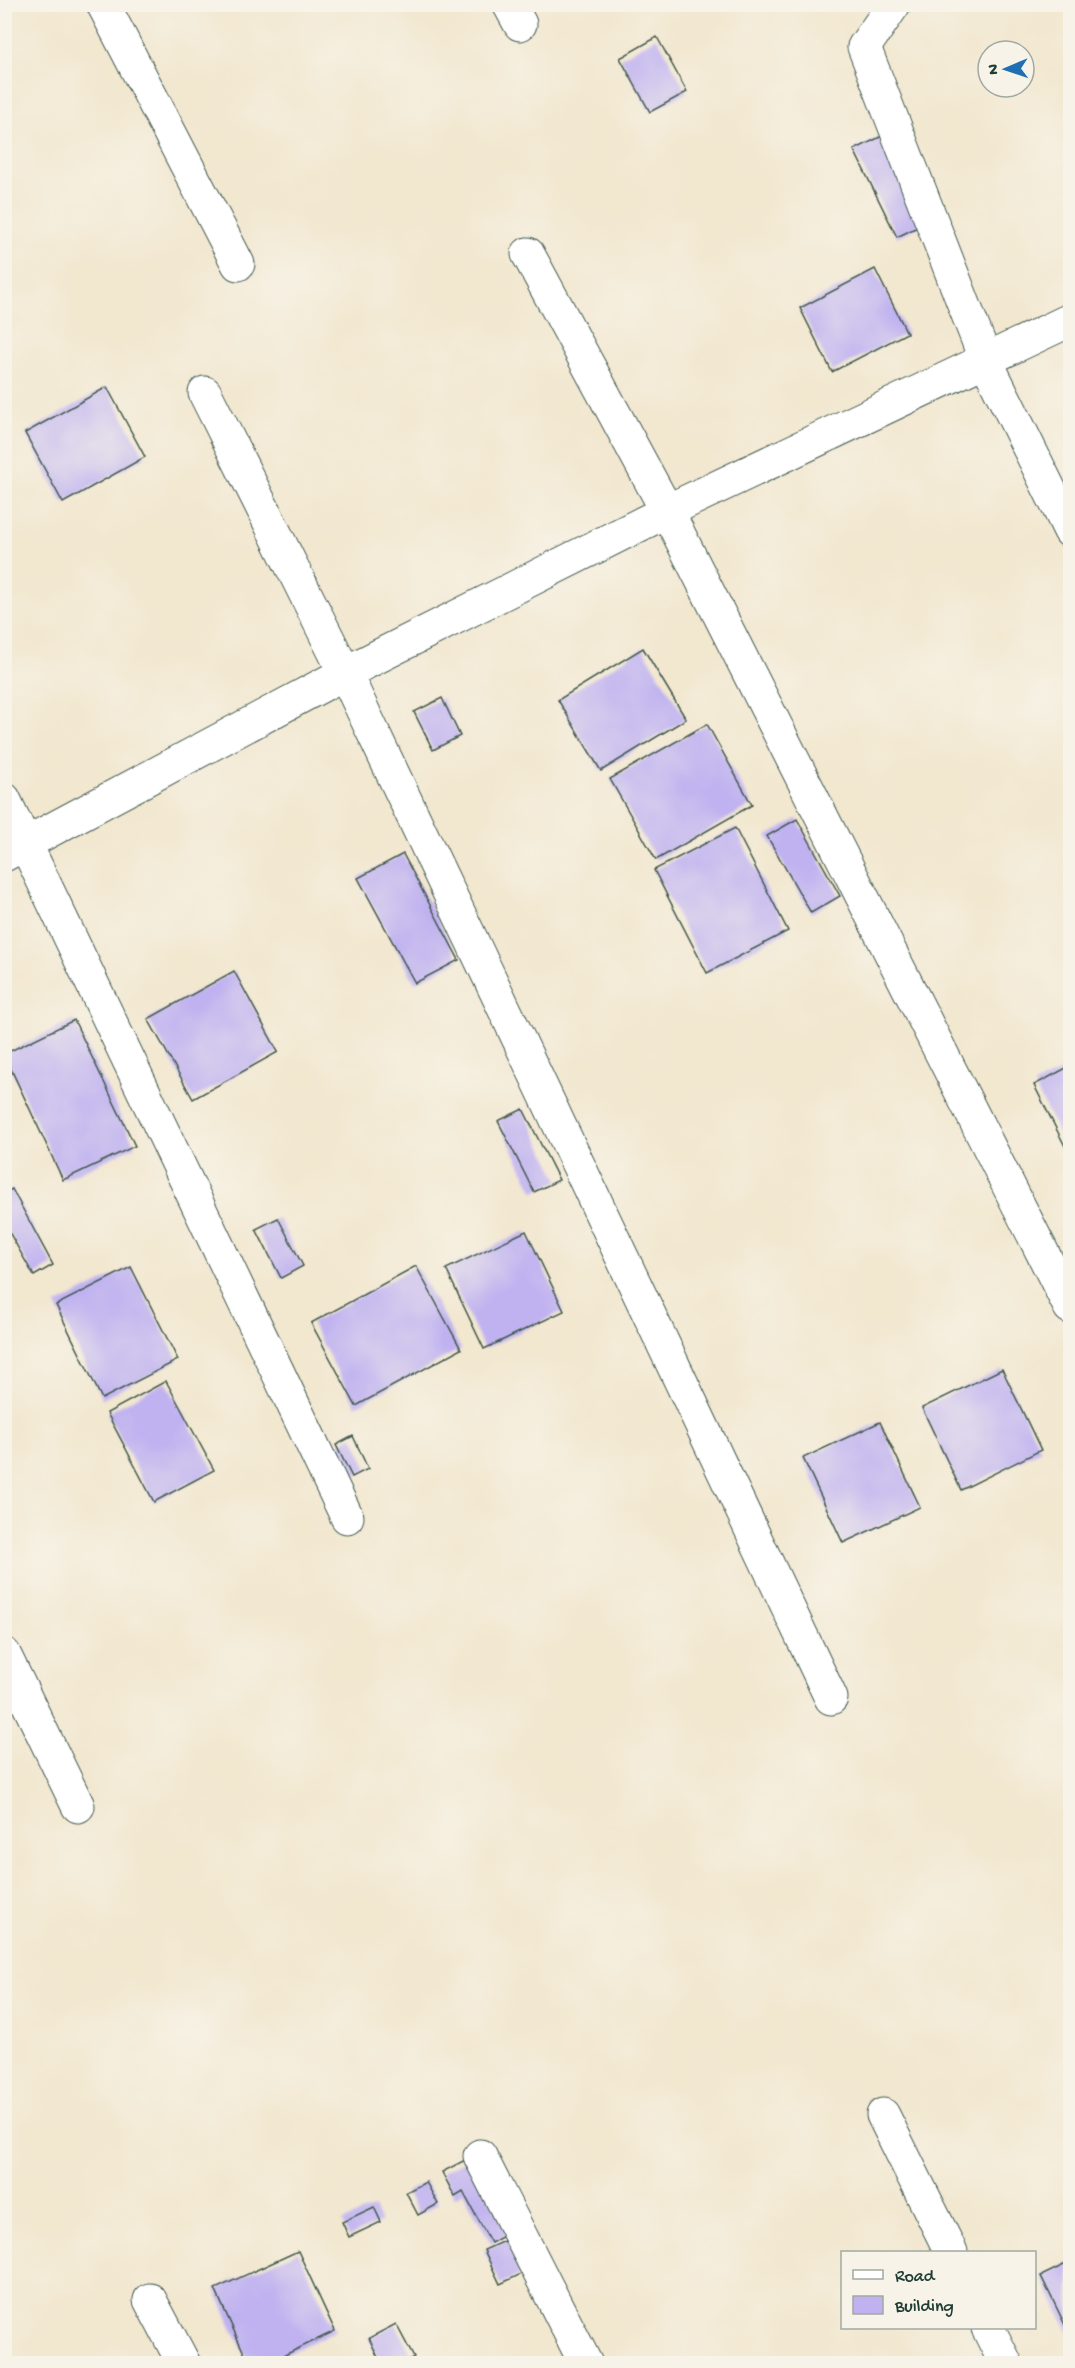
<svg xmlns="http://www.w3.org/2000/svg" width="1075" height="2368" viewBox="0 0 1075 2368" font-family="'Gochi Hand',sans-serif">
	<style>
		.building { fill: #c0b2f0 }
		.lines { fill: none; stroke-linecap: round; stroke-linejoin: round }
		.street-casing { stroke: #3f564b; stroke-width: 35 }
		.street { stroke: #fff; stroke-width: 33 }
	</style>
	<rect width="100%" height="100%" fill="#f7f3e8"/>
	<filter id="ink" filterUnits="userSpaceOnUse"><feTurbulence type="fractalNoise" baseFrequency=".0167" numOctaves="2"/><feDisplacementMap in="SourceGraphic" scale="12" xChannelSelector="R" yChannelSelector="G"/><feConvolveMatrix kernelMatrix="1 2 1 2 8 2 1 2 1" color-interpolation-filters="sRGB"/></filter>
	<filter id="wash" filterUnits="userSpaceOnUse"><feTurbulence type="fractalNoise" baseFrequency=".008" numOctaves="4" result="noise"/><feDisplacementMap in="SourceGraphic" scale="24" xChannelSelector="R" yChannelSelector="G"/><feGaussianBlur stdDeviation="1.35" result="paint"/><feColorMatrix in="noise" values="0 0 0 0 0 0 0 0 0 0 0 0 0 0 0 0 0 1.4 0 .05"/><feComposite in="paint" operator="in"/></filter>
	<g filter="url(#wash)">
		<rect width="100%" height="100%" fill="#f2e7cf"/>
		<g id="blocks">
			<g class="building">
				<path d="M 657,37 L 687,92 L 650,112 L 620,58 Z"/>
				<path d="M 882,136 L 926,223 L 897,237 L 854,150 Z"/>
				<path d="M 875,269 L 907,333 L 832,372 L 800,308 Z"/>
				<path d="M 107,387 L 145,457 L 63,503 L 25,433 Z"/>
				<path d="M 643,648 L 686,719 L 601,771 L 558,700 Z"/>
				<path d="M 442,698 L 460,736 L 433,750 L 414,712 Z"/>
				<path d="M 707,724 L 752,805 L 656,860 L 610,779 Z"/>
				<path d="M 797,819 L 840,896 L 811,913 L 767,836 Z"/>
				<path d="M 735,828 L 788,931 L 707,973 L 654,870 Z"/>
				<path d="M 403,854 L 459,960 L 415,983 L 358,878 Z"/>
				<path d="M 234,971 L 278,1052 L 193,1099 L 148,1019 Z"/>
				<path d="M 74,1020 L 135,1146 L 63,1180 L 4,1054 Z"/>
				<path d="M 1070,1066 L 1070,1156 L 1034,1085 Z"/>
				<path d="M 523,1109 L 559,1180 L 534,1192 L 498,1121 Z"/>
				<path d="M 12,1189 L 53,1265 L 34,1276 L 4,1223 L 4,1193 Z"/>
				<path d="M 278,1218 L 303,1266 L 281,1278 L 256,1229 Z"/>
				<path d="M 526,1231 L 564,1311 L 484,1349 L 446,1269 Z"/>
				<path d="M 416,1266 L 461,1349 L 356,1406 L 311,1323 Z"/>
				<path d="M 131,1267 L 178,1360 L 102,1399 L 56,1305 Z"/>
				<path d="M 1002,1369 L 1041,1450 L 961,1490 L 922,1408 Z"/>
				<path d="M 166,1381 L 214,1470 L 154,1502 L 107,1413 Z"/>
				<path d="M 880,1422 L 920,1507 L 843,1543 L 803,1458 Z"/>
				<path d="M 353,1436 L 368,1469 L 352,1477 L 336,1445 Z"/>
				<path d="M 469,2158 L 509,2233 L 491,2243 L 463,2192 L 455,2197 L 442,2172 Z"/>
				<path d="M 426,2182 L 438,2204 L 418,2215 L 406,2192 Z"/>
				<path d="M 374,2207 L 381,2222 L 349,2237 L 342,2222 Z"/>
				<path d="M 515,2236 L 530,2270 L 500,2284 L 484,2250 Z"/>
				<path d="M 298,2251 L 335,2331 L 266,2364 L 249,2364 L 215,2289 Z"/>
				<path d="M 1070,2262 L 1070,2335 L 1041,2276 Z"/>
				<path d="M 396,2324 L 414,2358 L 403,2364 L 381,2364 L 369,2338 Z"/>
			</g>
		</g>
	</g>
	<g filter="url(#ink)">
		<use href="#blocks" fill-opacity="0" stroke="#3f564b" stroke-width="1.5"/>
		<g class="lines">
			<defs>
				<g id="street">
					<path d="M 103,4 L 238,264"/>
					<path d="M 509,4 L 520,24"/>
					<path d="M 894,4 L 864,47 L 986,361 L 1070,531"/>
					<path d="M 528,254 L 667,511 L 1070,1307"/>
					<path d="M 205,393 L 345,673 L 831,1698"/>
					<path d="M 4,799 L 347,1517"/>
					<path d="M 4,855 L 345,673 L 667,511 L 1070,320"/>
					<path d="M 4,1654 L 78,1806"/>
					<path d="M 883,2115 L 951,2252"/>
					<path d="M 480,2156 L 586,2364"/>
					<path d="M 150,2300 L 184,2364"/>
					<path d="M 988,2328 L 1006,2364"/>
				</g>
			</defs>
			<use href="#street" class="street-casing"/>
			<use href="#street" class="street"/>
		</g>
	</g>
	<rect width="1075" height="2368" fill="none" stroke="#f7f3e8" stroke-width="24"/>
	<rect x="841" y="2251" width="195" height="78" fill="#f7f3e8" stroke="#a1aaa0" stroke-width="1.5"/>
	<rect x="853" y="2270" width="30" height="9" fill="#ffffff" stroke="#a1aaa0" stroke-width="1.5"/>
	<text x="895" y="2281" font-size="18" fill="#1f3d34">Road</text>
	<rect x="853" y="2296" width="30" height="18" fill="#c0b2f0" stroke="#a1aaa0" stroke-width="1.5"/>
	<text x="895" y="2311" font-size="18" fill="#1f3d34">Building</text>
	<g transform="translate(1006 69) rotate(268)"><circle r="28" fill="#f7f3e8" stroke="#a1aaa0" stroke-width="1.5"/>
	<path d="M0-4.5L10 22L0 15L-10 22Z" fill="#1f6fb2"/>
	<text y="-9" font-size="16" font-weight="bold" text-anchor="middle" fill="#1f3d34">N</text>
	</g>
</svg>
